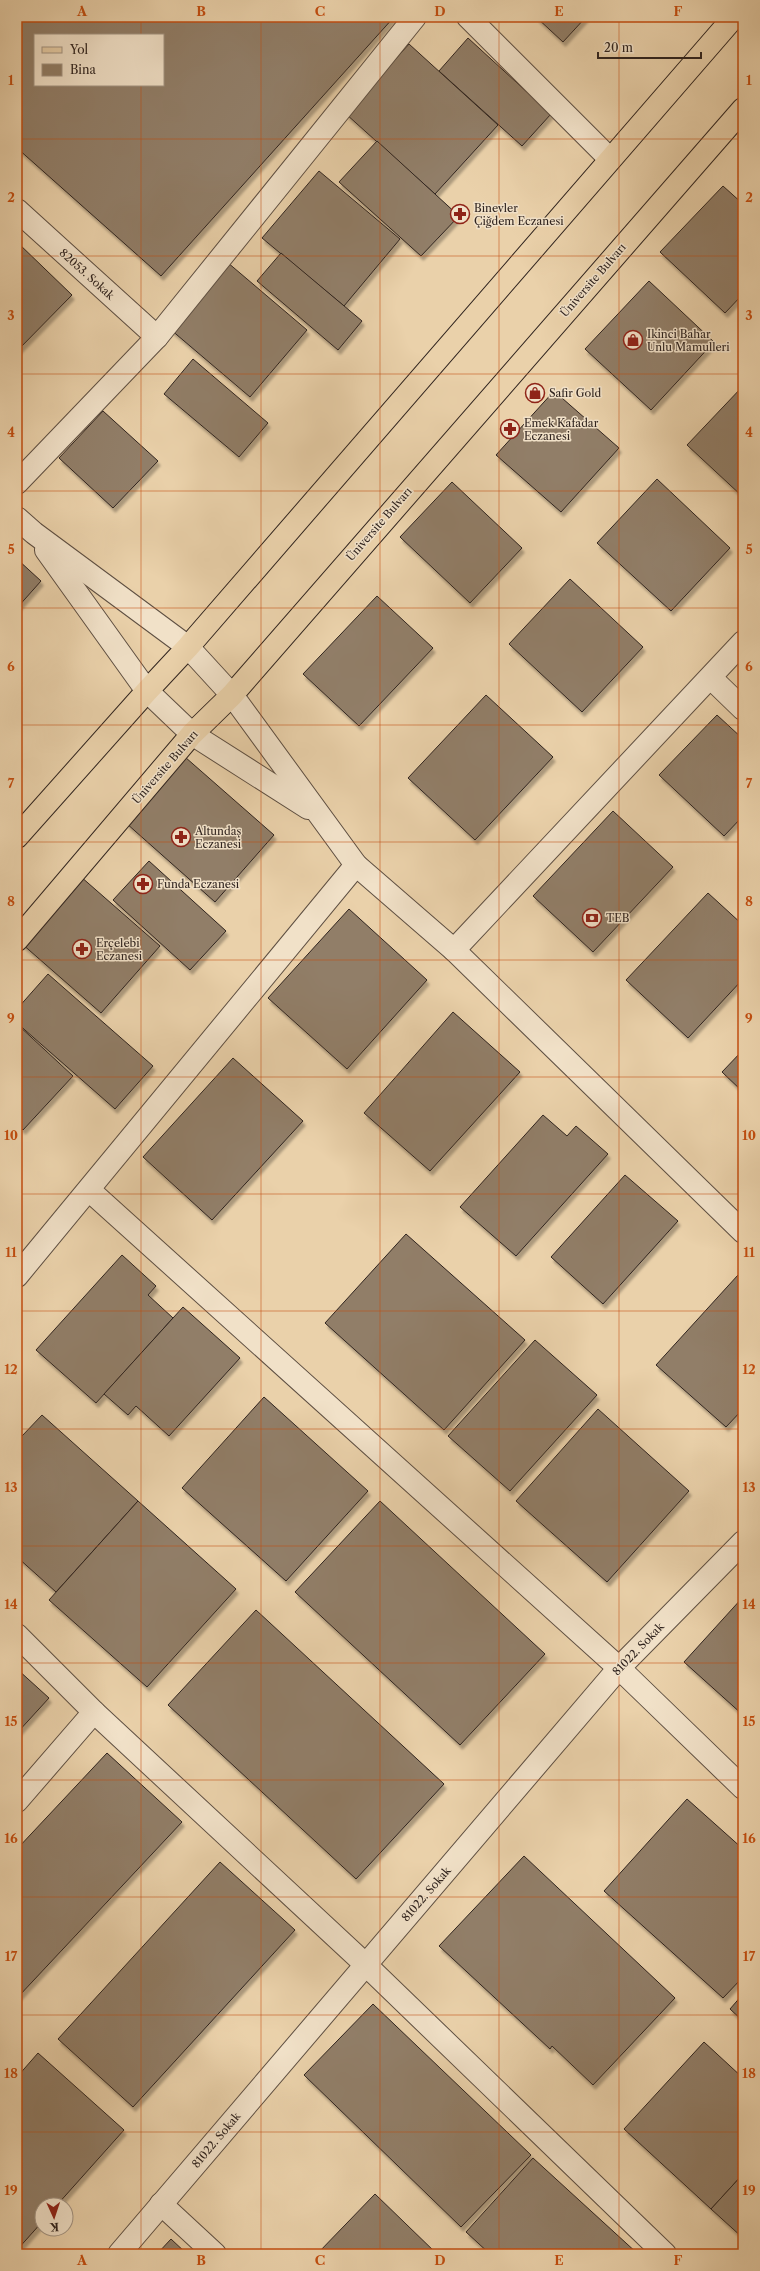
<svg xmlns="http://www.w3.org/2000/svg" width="760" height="2271" viewBox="0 0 760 2271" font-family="'Libre Caslon Text',serif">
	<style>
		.building { fill: #917e67; stroke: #30241f; fill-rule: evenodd; filter: url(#shadow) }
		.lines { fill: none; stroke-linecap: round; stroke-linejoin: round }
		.minor-casing { stroke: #5e4f42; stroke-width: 24 }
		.major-casing { stroke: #30241f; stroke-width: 24 }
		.minor { stroke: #f1e1c8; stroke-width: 22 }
		.major { stroke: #ead1aa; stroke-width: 22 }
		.grid { fill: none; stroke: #c34e10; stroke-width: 1; stroke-opacity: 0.55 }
		.labels { text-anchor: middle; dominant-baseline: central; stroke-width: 3; stroke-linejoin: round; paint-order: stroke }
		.poi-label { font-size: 11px; fill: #30241f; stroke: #f1e1c8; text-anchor: start }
		.street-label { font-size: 11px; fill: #30241f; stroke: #f1e1c8 }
		.neatline { fill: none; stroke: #c34e10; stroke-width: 1.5 }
		.grid-label { font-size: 13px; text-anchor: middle; font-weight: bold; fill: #c34e10 }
	</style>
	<defs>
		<filter id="shadow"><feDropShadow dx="2.5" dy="4.5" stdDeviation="1" flood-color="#0004"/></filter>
	</defs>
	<rect width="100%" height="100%" fill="#ead1aa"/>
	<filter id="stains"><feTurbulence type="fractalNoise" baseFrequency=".005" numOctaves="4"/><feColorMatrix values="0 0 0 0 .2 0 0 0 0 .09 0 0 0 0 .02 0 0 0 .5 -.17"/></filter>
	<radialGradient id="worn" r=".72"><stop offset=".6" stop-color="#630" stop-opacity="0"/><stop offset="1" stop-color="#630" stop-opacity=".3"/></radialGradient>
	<g class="building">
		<path d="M 17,17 L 394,17 L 161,276 L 17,148 ZM 35,35 L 163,35 L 163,85 L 35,85 Z"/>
		<path d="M 536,17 L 586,17 L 563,42 Z"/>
		<path d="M 468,38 L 551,114 L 522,146 L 439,71 Z"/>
		<path d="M 409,44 L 498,125 L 435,194 L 346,114 Z"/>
		<path d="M 377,141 L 459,216 L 421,256 L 339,182 Z"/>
		<path d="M 743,155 L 743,165 L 738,160 Z"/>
		<path d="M 319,171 L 400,239 L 344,306 L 262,238 Z"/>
		<path d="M 723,186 L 743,204 L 743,294 L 725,313 L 660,252 Z"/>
		<path d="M 17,242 L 72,295 L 17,351 Z"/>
		<path d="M 281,253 L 362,321 L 338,350 L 257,281 Z"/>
		<path d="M 227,262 L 307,330 L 250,397 L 170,329 Z"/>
		<path d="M 649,281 L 714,342 L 651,410 L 585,349 Z"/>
		<path d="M 193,359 L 268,423 L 239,457 L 164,394 Z"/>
		<path d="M 743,386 L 743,497 L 687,445 Z"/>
		<path d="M 554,391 L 619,448 L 561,512 L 496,455 Z"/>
		<path d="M 103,411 L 158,461 L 113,508 L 59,458 Z"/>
		<path d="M 657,479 L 730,548 L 671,611 L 597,543 Z"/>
		<path d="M 452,482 L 522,548 L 470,603 L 400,537 Z"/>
		<path d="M 17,559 L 41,581 L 17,608 Z"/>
		<path d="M 570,579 L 643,647 L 582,712 L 509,644 Z"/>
		<path d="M 377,596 L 433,648 L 359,726 L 303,674 Z"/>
		<path d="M 486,695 L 553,757 L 475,840 L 408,778 Z"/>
		<path d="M 717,715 L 743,739 L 743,816 L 724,836 L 659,775 Z"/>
		<path d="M 185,757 L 274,835 L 215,902 L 126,823 Z"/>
		<path d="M 613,811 L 673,867 L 593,952 L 533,896 Z"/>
		<path d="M 149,861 L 226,931 L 190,970 L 113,900 Z"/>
		<path d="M 80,876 L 160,946 L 101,1013 L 21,943 Z"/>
		<path d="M 708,893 L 743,925 L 743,979 L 688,1038 L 626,980 Z"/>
		<path d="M 349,909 L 427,980 L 347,1069 L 268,998 Z"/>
		<path d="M 48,974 L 153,1066 L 115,1109 L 17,1023 L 17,1009 Z"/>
		<path d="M 453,1012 L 520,1072 L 430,1171 L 364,1113 Z"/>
		<path d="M 17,1024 L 73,1076 L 23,1130 L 17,1124 Z"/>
		<path d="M 743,1050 L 743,1092 L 722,1072 Z"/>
		<path d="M 233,1058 L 303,1121 L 212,1220 L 143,1157 Z"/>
		<path d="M 543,1115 L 567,1136 L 576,1126 L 608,1154 L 516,1256 L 460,1207 Z"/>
		<path d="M 625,1175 L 678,1221 L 603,1304 L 551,1257 Z"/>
		<path d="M 406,1234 L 525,1340 L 444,1430 L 325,1323 Z"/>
		<path d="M 122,1255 L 156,1286 L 148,1295 L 173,1318 L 96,1403 L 36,1350 Z"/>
		<path d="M 738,1275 L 743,1279 L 743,1409 L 726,1427 L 656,1365 Z"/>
		<path d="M 183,1307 L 240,1358 L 169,1436 L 136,1406 L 128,1415 L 104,1394 Z"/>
		<path d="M 535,1340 L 597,1395 L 510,1491 L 448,1436 Z"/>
		<path d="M 264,1397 L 368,1491 L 286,1581 L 182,1488 Z"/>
		<path d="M 598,1409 L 689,1491 L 607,1582 L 516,1501 Z"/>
		<path d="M 42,1415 L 138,1501 L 56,1592 L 17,1557 L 17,1432 L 22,1436 Z"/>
		<path d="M 138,1501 L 236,1589 L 147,1687 L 49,1600 Z"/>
		<path d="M 380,1501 L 545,1654 L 460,1745 L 295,1592 Z"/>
		<path d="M 743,1597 L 743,1715 L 684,1662 Z"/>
		<path d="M 256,1610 L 444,1784 L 356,1879 L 168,1705 Z"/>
		<path d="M 17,1669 L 49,1698 L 17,1733 Z"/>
		<path d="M 107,1753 L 182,1822 L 18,1997 L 17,1849 Z"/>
		<path d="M 687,1799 L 743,1849 L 743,1977 L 723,1998 L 604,1891 Z"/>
		<path d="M 524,1856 L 675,1998 L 593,2085 L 552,2046 L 550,2049 L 439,1946 Z"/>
		<path d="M 220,1862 L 295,1930 L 133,2107 L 58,2039 Z"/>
		<path d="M 743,1994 L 743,2021 L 730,2009 Z"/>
		<path d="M 373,2004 L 531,2155 L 461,2227 L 304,2075 Z"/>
		<path d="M 704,2042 L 743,2078 L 743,2174 L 711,2209 L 624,2129 Z"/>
		<path d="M 38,2053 L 124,2130 L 57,2205 L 42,2205 L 42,2222 L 17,2250 L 17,2077 Z"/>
		<path d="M 533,2158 L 638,2254 L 490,2254 L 466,2232 Z"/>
		<path d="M 743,2174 L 743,2238 L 711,2209 Z"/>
		<path d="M 375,2194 L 437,2254 L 317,2254 Z"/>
		<path d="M 171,2239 L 187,2254 L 157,2254 Z"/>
	</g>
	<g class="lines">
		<defs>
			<g id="minor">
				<path d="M 468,17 L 610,159"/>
				<path d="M 17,210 L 157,337"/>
				<path d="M 17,483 L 157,337 L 415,17"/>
				<path d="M 17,518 L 34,533 L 188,647 L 232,695 L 356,865 L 454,950 L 743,1232"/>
				<path d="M 46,550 L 147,691 L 192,734 L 308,808"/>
				<path d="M 711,678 L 743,709"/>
				<path d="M 454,950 L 743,642"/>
				<path d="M 89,1190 L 619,1668 L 743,1788"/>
				<path d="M 17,1276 L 356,865"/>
				<path d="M 17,1635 L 94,1712 L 365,1964 L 665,2254"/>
				<path d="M 17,1801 L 94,1712"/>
				<path d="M 161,2204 L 215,2254"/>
				<path d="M 119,2254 L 619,1668 L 743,1542"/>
			</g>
			<g id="major">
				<path d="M 17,837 L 147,691 L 188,647 L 734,17"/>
				<path d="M 17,940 L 192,734 L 232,695 L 743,109"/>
			</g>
		</defs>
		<use href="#minor" class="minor-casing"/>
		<use href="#major" class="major-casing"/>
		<use href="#minor" class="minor"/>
		<use href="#major" class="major"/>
	</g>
	<path class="grid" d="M 141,17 L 141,35M 261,17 L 261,2254M 380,17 L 380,2254M 499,17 L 499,2254M 619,17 L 619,2254M 141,85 L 141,2254M 17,139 L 743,139M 17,256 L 743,256M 17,374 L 743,374M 17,491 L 743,491M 17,608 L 743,608M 17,725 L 743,725M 17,842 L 743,842M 17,960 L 743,960M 17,1077 L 743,1077M 17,1194 L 743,1194M 17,1311 L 743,1311M 17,1429 L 743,1429M 17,1546 L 743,1546M 17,1663 L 743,1663M 17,1780 L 743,1780M 17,1897 L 743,1897M 17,2015 L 743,2015M 17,2132 L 743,2132"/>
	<defs>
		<symbol id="pharmacy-ring" viewBox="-11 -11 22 22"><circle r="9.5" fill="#f1e1c8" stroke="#8f2418" stroke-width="1.5"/><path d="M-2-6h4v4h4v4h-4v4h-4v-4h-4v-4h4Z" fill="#8f2418"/></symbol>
		<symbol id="shop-ring" viewBox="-11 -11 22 22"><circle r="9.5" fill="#f1e1c8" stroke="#8f2418" stroke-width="1.5"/><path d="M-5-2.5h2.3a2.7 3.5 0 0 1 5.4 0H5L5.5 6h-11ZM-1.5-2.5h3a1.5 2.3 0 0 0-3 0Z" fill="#8f2418"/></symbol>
		<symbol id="bank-ring" viewBox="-11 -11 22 22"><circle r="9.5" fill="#f1e1c8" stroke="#8f2418" stroke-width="1.5"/><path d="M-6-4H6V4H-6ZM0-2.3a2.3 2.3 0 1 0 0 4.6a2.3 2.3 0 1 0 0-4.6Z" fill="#8f2418"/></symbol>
	</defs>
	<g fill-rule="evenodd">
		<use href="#pharmacy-ring" x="449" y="203" width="22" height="22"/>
		<use href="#shop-ring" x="622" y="329" width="22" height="22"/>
		<use href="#shop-ring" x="524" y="382" width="22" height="22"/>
		<use href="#pharmacy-ring" x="499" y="418" width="22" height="22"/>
		<use href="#pharmacy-ring" x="170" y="826" width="22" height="22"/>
		<use href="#pharmacy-ring" x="132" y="873" width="22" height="22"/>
		<use href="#bank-ring" x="581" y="907" width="22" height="22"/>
		<use href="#pharmacy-ring" x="71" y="938" width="22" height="22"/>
	</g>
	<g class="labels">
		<g class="poi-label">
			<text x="474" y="208">Binevler<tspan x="474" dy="13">Çiğdem Eczanesi</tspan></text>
			<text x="647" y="334">Ikinci Bahar<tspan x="647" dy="13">Unlu Mamulleri</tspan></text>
			<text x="549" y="393">Safir Gold</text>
			<text x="524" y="423">Emek Kafadar<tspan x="524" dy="13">Eczanesi</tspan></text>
			<text x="195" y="831">Altundaş<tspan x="195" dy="13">Eczanesi</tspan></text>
			<text x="157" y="884">Funda Eczanesi</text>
			<text x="606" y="918">TEB</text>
			<text x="96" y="943">Erçelebi<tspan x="96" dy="13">Eczanesi</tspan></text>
		</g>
		<g class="street-label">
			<text transform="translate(87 274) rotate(42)">82053. Sokak</text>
			<text transform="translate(593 280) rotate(-49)">Üniversite Bulvarı</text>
			<text transform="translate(379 524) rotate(-49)">Üniversite Bulvarı</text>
			<text transform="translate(165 767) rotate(-49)">Üniversite Bulvarı</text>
			<text transform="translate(638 1649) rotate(-46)">81022. Sokak</text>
			<text transform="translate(426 1894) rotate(-49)">81022. Sokak</text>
			<text transform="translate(216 2140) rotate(-50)">81022. Sokak</text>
		</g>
	</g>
	<rect width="760" height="2271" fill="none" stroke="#ead1aa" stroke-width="44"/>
	<rect x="34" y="34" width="130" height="52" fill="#f1e1c8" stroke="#a49584"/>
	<rect x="42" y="47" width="20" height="6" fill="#ead1aa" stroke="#a49584"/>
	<text x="70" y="54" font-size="12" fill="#30241f">Yol</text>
	<rect x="42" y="64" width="20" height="12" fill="#917e67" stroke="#a49584"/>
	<text x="70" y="74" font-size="12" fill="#30241f">Bina</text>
	<g transform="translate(54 2217) rotate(177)"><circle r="19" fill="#f1e1c8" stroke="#a49584"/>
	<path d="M0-3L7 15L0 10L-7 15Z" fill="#8f2418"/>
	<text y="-6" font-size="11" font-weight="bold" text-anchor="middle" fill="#30241f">K</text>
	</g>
	<path d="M598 52v6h103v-6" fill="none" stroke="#30241f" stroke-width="2"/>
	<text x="604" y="52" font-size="12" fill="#30241f" stroke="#f1e1c8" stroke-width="3" paint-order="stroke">20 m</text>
	<rect x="22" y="22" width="716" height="2227" class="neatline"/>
	<g class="grid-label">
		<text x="82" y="16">A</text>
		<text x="201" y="16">B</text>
		<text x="320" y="16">C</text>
		<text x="440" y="16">D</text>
		<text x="559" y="16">E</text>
		<text x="678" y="16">F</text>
		<text x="11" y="85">1</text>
		<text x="749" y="85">1</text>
		<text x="11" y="202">2</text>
		<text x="749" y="202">2</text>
		<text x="11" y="320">3</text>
		<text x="749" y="320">3</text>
		<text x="11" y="437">4</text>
		<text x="749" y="437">4</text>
		<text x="11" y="554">5</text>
		<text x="749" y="554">5</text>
		<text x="11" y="671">6</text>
		<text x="749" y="671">6</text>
		<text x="11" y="788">7</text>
		<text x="749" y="788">7</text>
		<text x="11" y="906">8</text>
		<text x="749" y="906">8</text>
		<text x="11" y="1023">9</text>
		<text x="749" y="1023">9</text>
		<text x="11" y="1140">10</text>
		<text x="749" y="1140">10</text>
		<text x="11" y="1257">11</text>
		<text x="749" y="1257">11</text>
		<text x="11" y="1374">12</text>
		<text x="749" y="1374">12</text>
		<text x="11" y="1492">13</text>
		<text x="749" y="1492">13</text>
		<text x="11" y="1609">14</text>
		<text x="749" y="1609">14</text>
		<text x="11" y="1726">15</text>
		<text x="749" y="1726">15</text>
		<text x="11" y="1843">16</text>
		<text x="749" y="1843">16</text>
		<text x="11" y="1961">17</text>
		<text x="749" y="1961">17</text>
		<text x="11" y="2078">18</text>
		<text x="749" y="2078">18</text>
		<text x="11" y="2195">19</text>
		<text x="749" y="2195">19</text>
		<text x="82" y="2265">A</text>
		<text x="201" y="2265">B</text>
		<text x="320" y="2265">C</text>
		<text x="440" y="2265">D</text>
		<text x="559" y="2265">E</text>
		<text x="678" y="2265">F</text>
	</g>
	<rect width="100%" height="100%" filter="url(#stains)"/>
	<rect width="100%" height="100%" fill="url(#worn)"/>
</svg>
